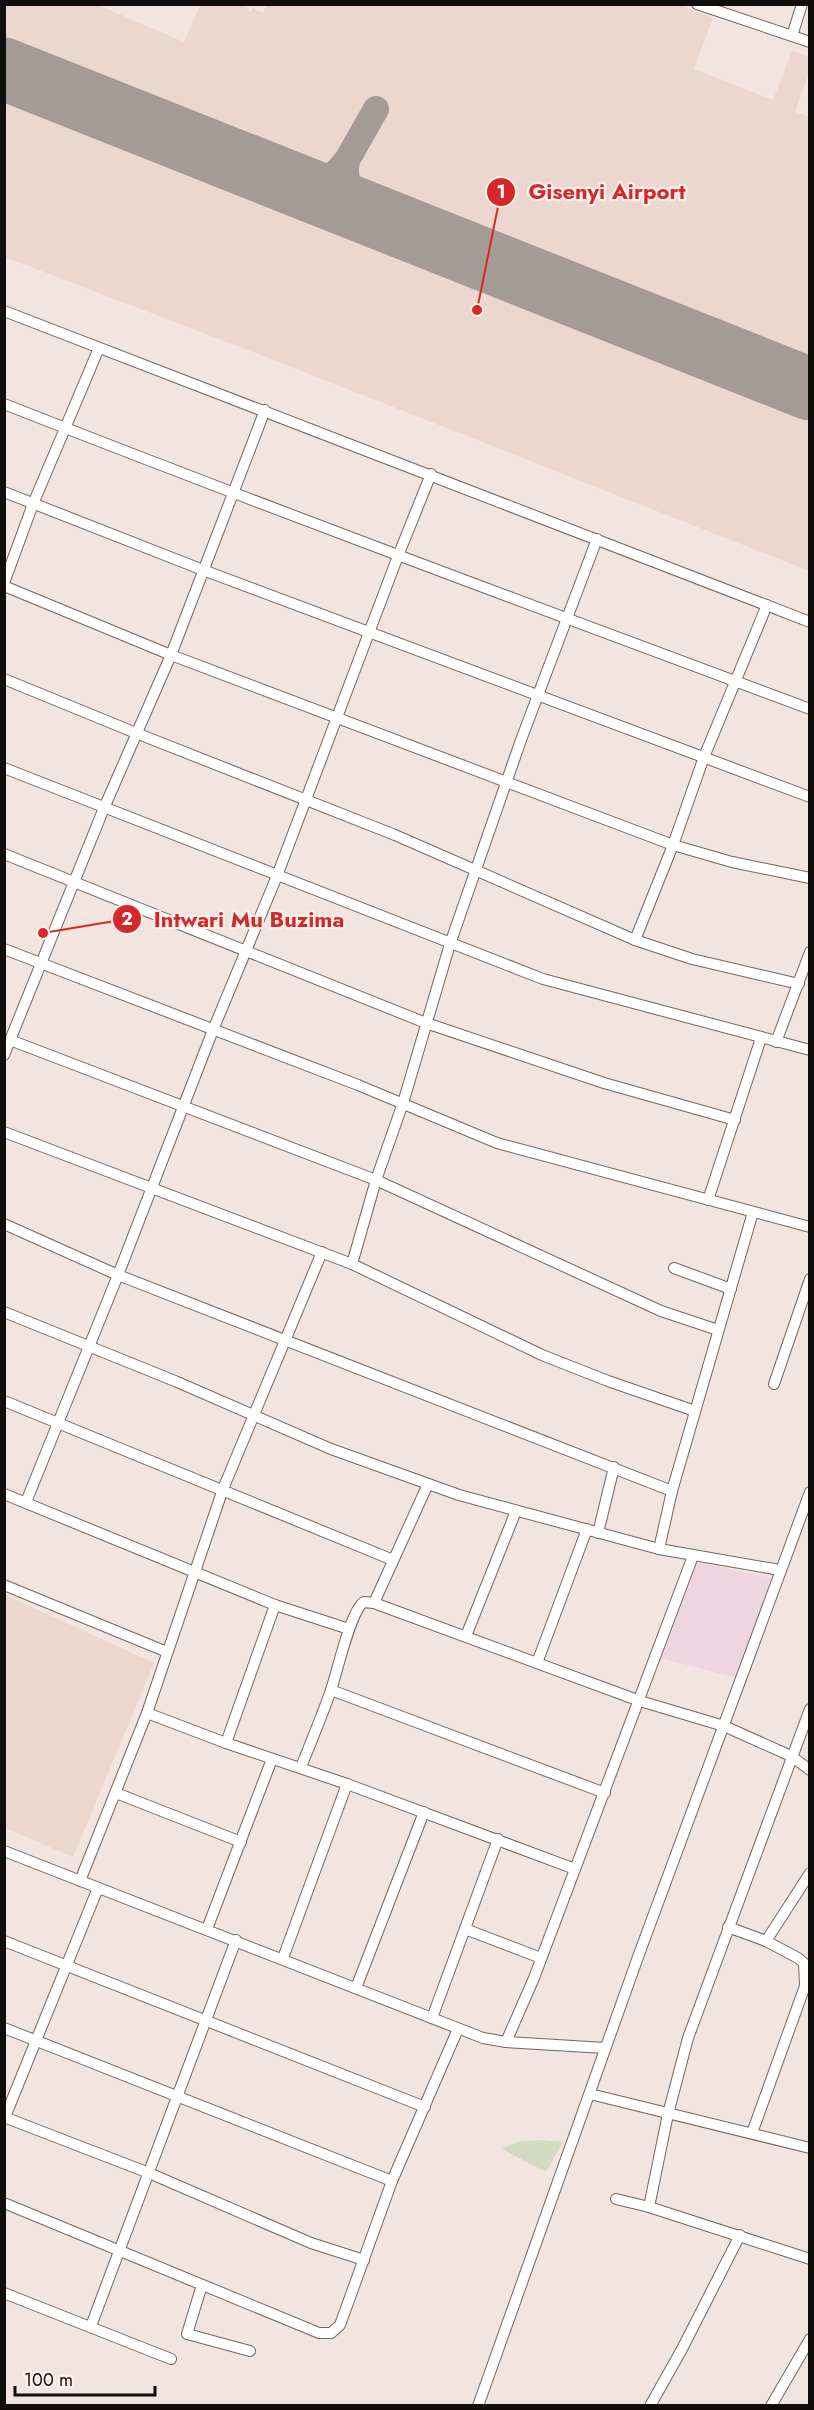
<svg xmlns="http://www.w3.org/2000/svg" width="814" height="2410" viewBox="0 0 814 2410" font-family="Jost,sans-serif">
	<style>
		.industrial { fill: #eed6e0 }
		.built { fill: #ecd7ce }
		.green { fill: #d4dabf }
		.lines { fill: none; stroke-linecap: round; stroke-linejoin: round }
		.taxiway { stroke: #a49a96; stroke-width: 26 }
		.runway { stroke: #a49a96; stroke-width: 63 }
		.minor-casing { stroke: #726662; stroke-width: 12 }
		.minor { stroke: #fff; stroke-width: 10 }
		.leader { fill: none; stroke: #d62828; stroke-width: 2 }
		.callout-dot { fill: #d62828; stroke: #fff1ec; stroke-width: 2 }
		.mark-label { font-size: 18px; text-anchor: middle; font-weight: bold; fill: #fff }
		.callout-label { font-size: 22px; text-anchor: middle; font-weight: bold; fill: #d62828; stroke: #fff1ec; stroke-width: 4.5; stroke-linejoin: round; paint-order: stroke }
	</style>
	<rect width="100%" height="100%" fill="#f2e4df"/>
	<path class="industrial" d="M 696,1562 L 772,1578 L 737,1678 L 660,1658 Z"/>
	<g class="built">
		<path d="M 234,5 L 241,5 L 249,8 L 248,10 L 251,12 L 252,8 L 263,13 L 267,4 L 681,5 L 713,18 L 694,69 L 773,100 L 792,51 L 809,57 L 809,73 L 795,112 L 810,117 L 809,571 L 284,364 L 5,257 L 5,5 L 98,5 L 184,42 L 200,5 Z"/>
		<path d="M 5,1595 L 154,1663 L 73,1857 L 5,1828 Z"/>
	</g>
	<path class="green" d="M 543,2140 L 563,2142 L 546,2172 L 502,2149 L 517,2142 Z"/>
	<g class="lines">
		<g class="taxiway">
			<path d="M 287,181 C 317,185 327,185 347,160"/>
			<path d="M 373,215 C 355,200 342,185 347,160 L 376,109"/>
		</g>
		<path class="runway" d="M 4,69 L 810,389"/>
		<defs>
			<g id="minor">
				<path d="M 697,4 L 810,42"/>
				<path d="M 792,36 L 802,4"/>
				<path d="M 4,311 L 810,622"/>
				<path d="M 4,404 C 272,509 541,609 810,709"/>
				<path d="M 4,492 L 203,570 L 810,797"/>
				<path d="M 4,583 L 33,504 L 99,348"/>
				<path d="M 4,586 L 171,655 L 673,845 L 732,862 L 810,878"/>
				<path d="M 4,679 L 136,733 L 395,835 L 635,940 L 692,959 L 799,984"/>
				<path d="M 4,768 L 543,979 L 810,1050"/>
				<path d="M 4,854 L 426,1023 L 604,1083 L 735,1120"/>
				<path d="M 635,940 L 673,845 L 704,757 L 767,605"/>
				<path d="M 4,949 L 358,1085 L 497,1143 L 810,1227"/>
				<path d="M 10,1040 L 376,1180 L 661,1311 L 718,1330"/>
				<path d="M 776,1042 L 810,952"/>
				<path d="M 4,1055 L 104,808 L 171,655 L 265,410"/>
				<path d="M 4,1132 L 352,1264 L 542,1355 L 608,1381 L 695,1411"/>
				<path d="M 708,1200 L 761,1038"/>
				<path d="M 4,1224 L 118,1275 L 672,1491"/>
				<path d="M 352,1264 L 376,1180 L 403,1103 L 450,944 L 521,740 L 597,539"/>
				<path d="M 674,1268 L 731,1289"/>
				<path d="M 4,1312 L 175,1381 L 331,1449 L 459,1495 L 659,1549 L 780,1570"/>
				<path d="M 774,1384 L 810,1279"/>
				<path d="M 4,1401 L 393,1560"/>
				<path d="M 4,1494 L 275,1605 L 349,1629"/>
				<path d="M 26,1502 L 118,1275 L 213,1030 L 277,876 L 398,556 L 431,474"/>
				<path d="M 598,1533 L 614,1467"/>
				<path d="M 659,1549 L 672,1491 L 753,1212"/>
				<path d="M 4,1585 L 167,1652"/>
				<path d="M 374,1603 L 428,1484"/>
				<path d="M 466,1636 L 516,1511"/>
				<path d="M 537,1663 L 587,1529"/>
				<path d="M 331,1690 L 605,1793"/>
				<path d="M 147,1713 L 226,1743 L 347,1784 L 575,1869"/>
				<path d="M 226,1743 L 275,1605"/>
				<path d="M 301,1767 C 311,1742 321,1718 330,1693 C 337,1674 350,1611 364,1602 L 374,1603 L 640,1701 L 724,1726 L 791,1756 L 810,1770"/>
				<path d="M 116,1793 L 241,1842"/>
				<path d="M 4,1851 L 483,2038 L 506,2042 L 605,2048"/>
				<path d="M 80,1881 L 147,1713 L 223,1489 L 322,1252"/>
				<path d="M 728,1927 L 766,1941 L 810,1873"/>
				<path d="M 207,1929 L 272,1759"/>
				<path d="M 465,1929 L 541,1958"/>
				<path d="M 4,1941 L 425,2107"/>
				<path d="M 766,1941 L 798,1958 L 804,1963 L 805,1986"/>
				<path d="M 283,1958 L 347,1784"/>
				<path d="M 356,1988 L 424,1812"/>
				<path d="M 432,2018 L 498,1839"/>
				<path d="M 4,2028 L 392,2181"/>
				<path d="M 506,2042 L 534,1978 L 693,1556"/>
				<path d="M 590,2094 L 810,2148"/>
				<path d="M 4,2117 L 149,2173 L 311,2243 L 364,2260"/>
				<path d="M 5,2117 L 98,1888"/>
				<path d="M 752,2133 L 805,1986 L 810,1988"/>
				<path d="M 616,2199 L 649,2207 L 810,2259"/>
				<path d="M 4,2203 L 319,2333 L 331,2333 L 340,2325 L 392,2181 L 458,2029"/>
				<path d="M 649,2207 L 668,2114 L 688,2038 L 810,1709"/>
				<path d="M 202,2285 L 187,2334 L 250,2351"/>
				<path d="M 4,2293 L 171,2359"/>
				<path d="M 91,2326 L 236,1940"/>
				<path d="M 478,2406 L 638,1957 L 810,1492"/>
				<path d="M 650,2406 L 682,2349 L 740,2235"/>
				<path d="M 771,2406 L 810,2339"/>
			</g>
		</defs>
		<use href="#minor" class="minor-casing"/>
		<use href="#minor" class="minor"/>
	</g>
	<path class="leader" d="M477 310L501 192M43 933L127 919"/>
	<g class="callout-dot">
		<circle cx="477" cy="310" r="6"/>
		<circle cx="43" cy="933" r="6"/>
		<circle cx="501" cy="192" r="15"/>
		<circle cx="127" cy="919" r="15"/>
	</g>
	<g class="mark-label">
		<text x="501" y="198">1</text>
		<text x="127" y="925">2</text>
	</g>
	<g class="callout-label">
		<text x="607" y="199">Gisenyi Airport</text>
		<text x="249" y="927">Intwari Mu Buzima</text>
	</g>
	<rect width="814" height="2410" fill="none" stroke="#120e0c" stroke-width="12"/>
	<path d="M15 2386v9h140v-9" fill="none" stroke="#120e0c" stroke-width="3"/>
	<text x="24" y="2386" font-size="18" fill="#120e0c" stroke="#fff1ec" stroke-width="4.5" paint-order="stroke">100 m</text>
</svg>
